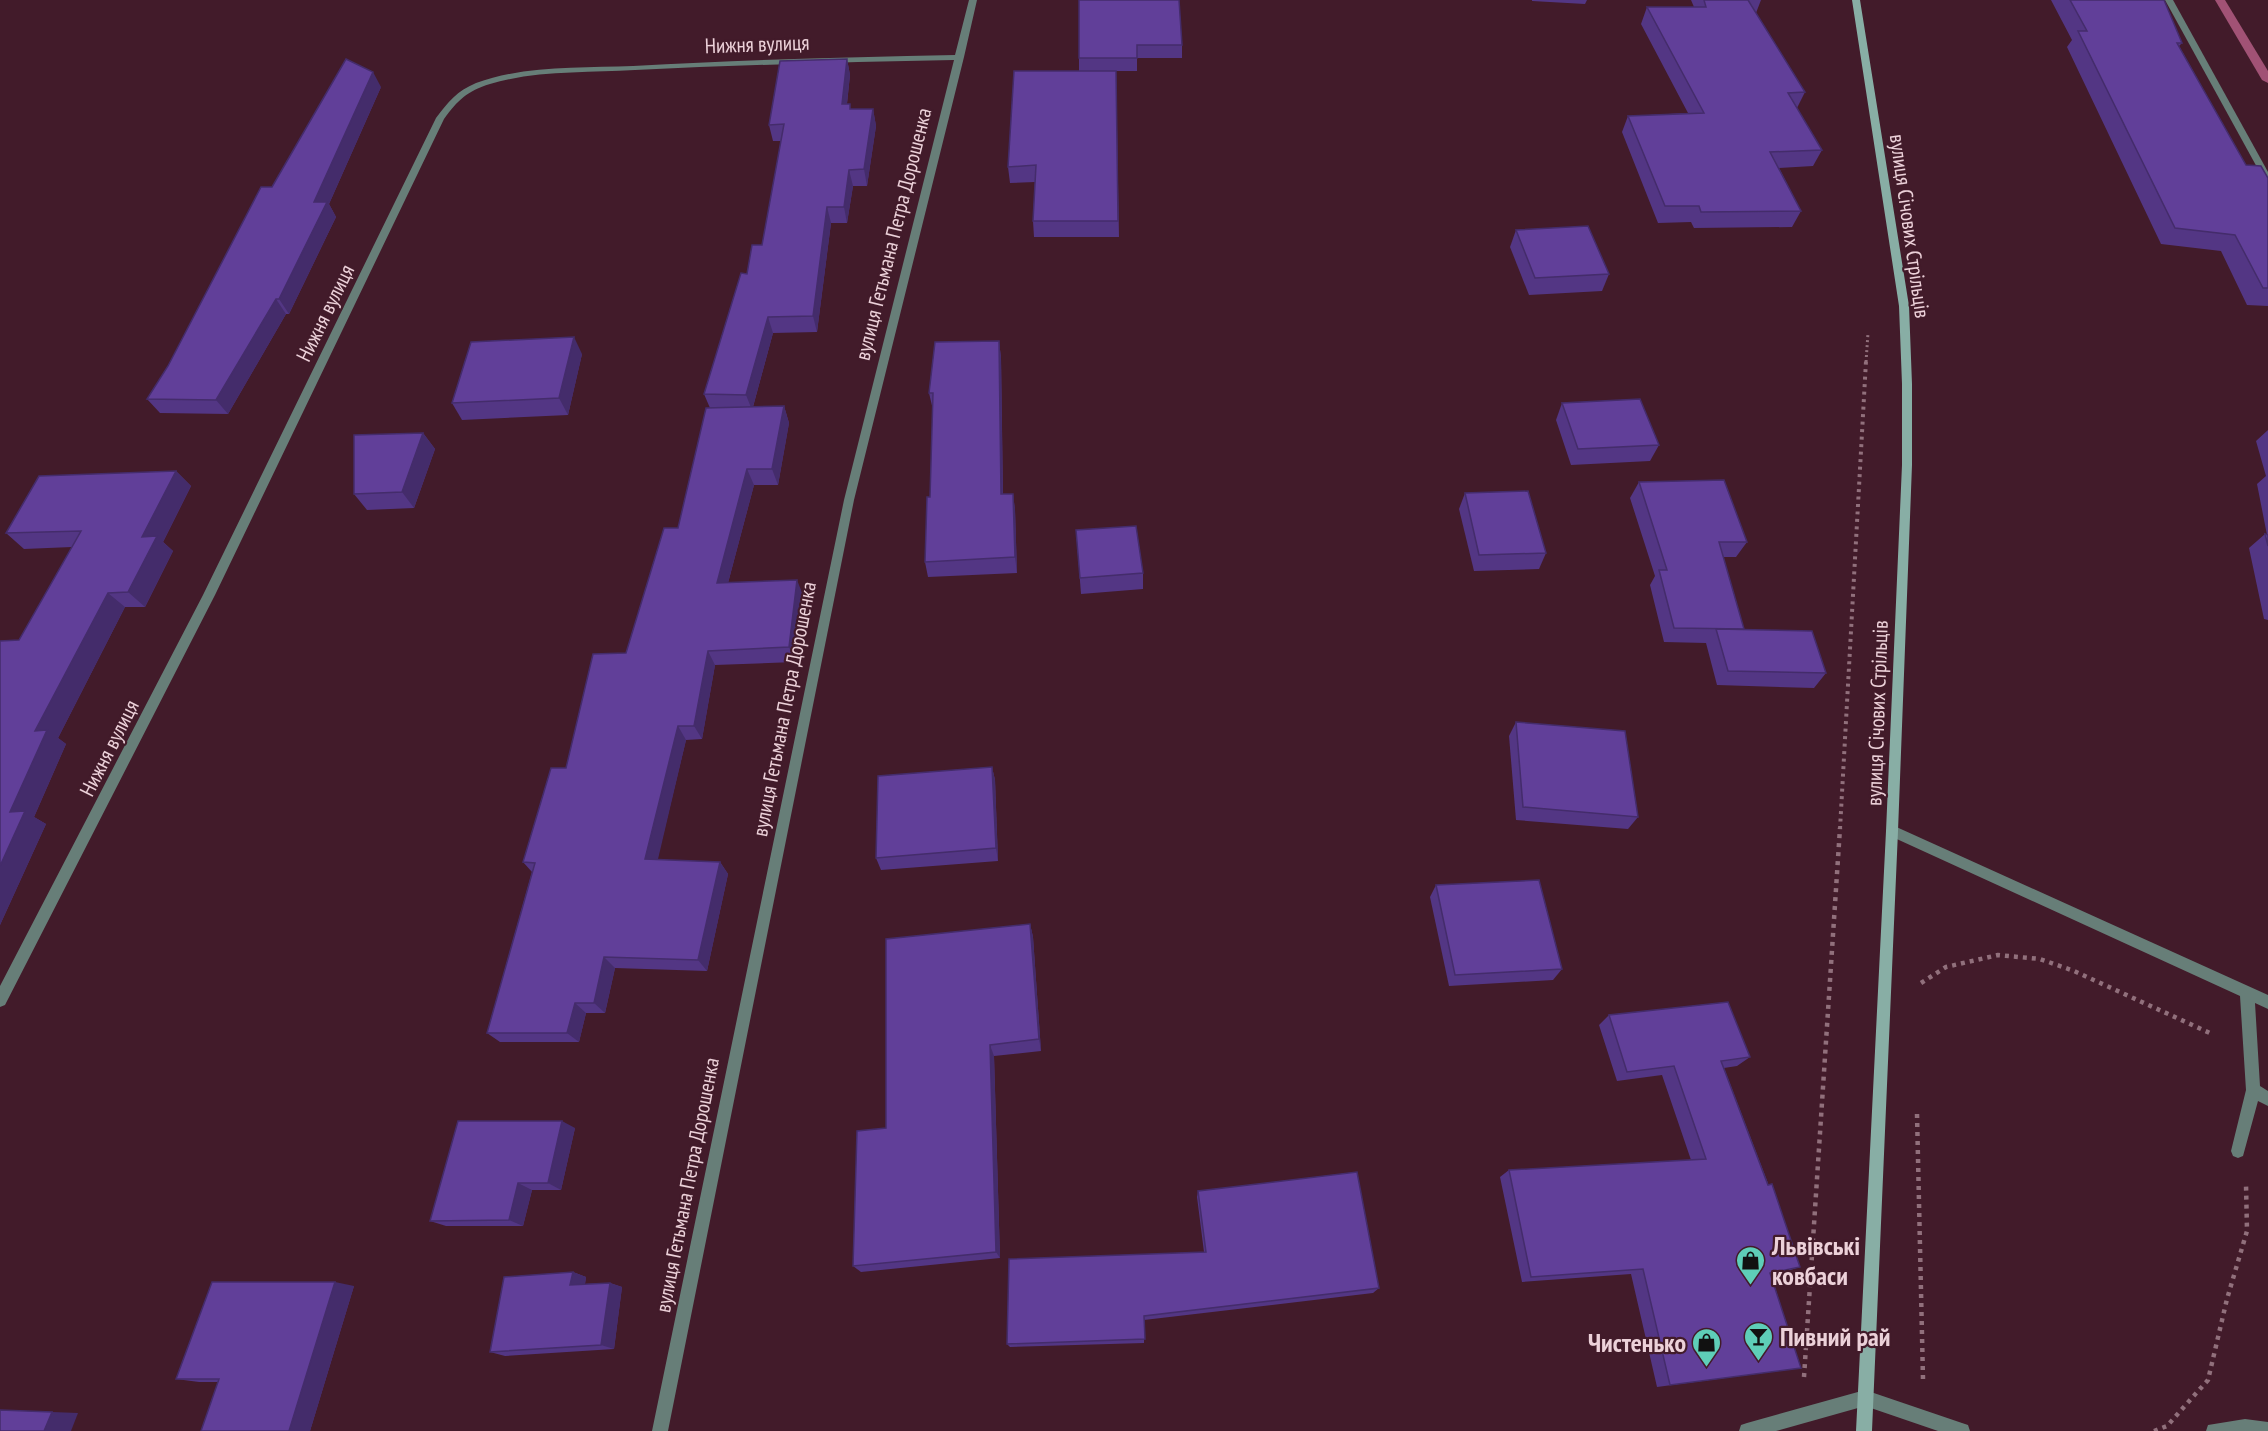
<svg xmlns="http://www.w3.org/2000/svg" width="2268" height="1431" viewBox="0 0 2268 1431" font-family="'PT Sans Narrow',sans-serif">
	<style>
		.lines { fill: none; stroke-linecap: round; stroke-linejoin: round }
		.stream { fill: #a15275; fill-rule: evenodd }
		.path-far2 { stroke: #91707c; stroke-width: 3; stroke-dasharray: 2 3; stroke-linecap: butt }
		.path-far1 { stroke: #91707c; stroke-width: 4; stroke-dasharray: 3 4.5; stroke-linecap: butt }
		.path { stroke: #91707c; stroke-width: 4.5; stroke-dasharray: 4 5; stroke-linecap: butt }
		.lane { fill: #677e78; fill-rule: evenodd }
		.street { fill: #677e78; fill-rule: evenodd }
		.secondary { fill: #88aea5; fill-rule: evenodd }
		.wall { fill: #533684 }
		.shaded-wall { fill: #442c6b }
		.building { fill: #613f99; stroke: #442c6b; stroke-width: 1.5 }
		.labels { text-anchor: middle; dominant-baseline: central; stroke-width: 4.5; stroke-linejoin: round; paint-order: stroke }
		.street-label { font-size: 21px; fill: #ecd1d9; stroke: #421b2a }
		.near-poi-label { font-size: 26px; font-weight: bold; fill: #ecd1d9; stroke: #421b2a; text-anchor: start }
	</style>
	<rect width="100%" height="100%" fill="#421b2a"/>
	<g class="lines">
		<path class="stream" d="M 2215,0 L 2225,0 L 2268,71 L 2268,83 L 2262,80 Z"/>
		<path class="path-far2" d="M 1866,362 L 1868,333"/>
		<path class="path-far1" d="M 1840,829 L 1866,361"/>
		<g class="path">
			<path d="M 1921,983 L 1946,967 L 1998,955 L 2040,959 L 2074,971 L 2212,1034"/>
			<path d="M 1917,1114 L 1923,1379"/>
			<path d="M 1804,1377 L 1840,828"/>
			<path d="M 2154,1431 L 2167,1426 L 2208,1380 L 2227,1299 L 2247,1231 L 2246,1184"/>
		</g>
		<g class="lane">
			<path d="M 2165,0 L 2173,0 L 2268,172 L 2268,183 L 2264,180 Z"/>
			<path d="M 1892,825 L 2268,995 L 2268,1009 L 2255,1003 L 2260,1086 L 2268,1091 L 2268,1106 L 2258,1101 L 2243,1156 L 2238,1158 L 2233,1156 L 2231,1151 L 2246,1090 L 2240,996 L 1888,835 L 1886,831 L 1888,827 Z"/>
			<path d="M 1865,1390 L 1962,1423 L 1968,1425 L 1970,1431 L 1938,1431 L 1865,1406 L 1859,1404 L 1857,1398 L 1859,1392 Z"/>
			<path d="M 2245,1419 L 2268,1422 L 2268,1431 L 2206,1431 L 2208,1425 Z"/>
		</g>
		<g class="street">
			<path d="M 969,0 L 977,0 L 964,57 L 854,500 L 668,1431 L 652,1431 L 844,500 L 954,60 C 848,62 741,65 635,70 C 588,73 536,70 490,84 C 467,91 458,100 444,119 L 215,595 L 5,1005 L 0,1007 L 0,986 L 203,595 L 436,118 C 448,102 457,91 476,83 C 525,65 582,68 633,66 C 741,60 848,57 955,55 Z"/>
			<path d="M 1865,1390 L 1871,1392 L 1873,1398 L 1871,1404 L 1865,1406 L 1776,1431 L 1739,1431 L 1741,1425 L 1747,1423 Z"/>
		</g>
		<path class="secondary" d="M 1852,0 L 1860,0 L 1909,306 L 1912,384 L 1912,465 L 1898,831 L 1872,1431 L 1856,1431 L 1886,831 L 1902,465 L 1902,384 L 1899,306 Z"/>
	</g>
	<g class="wall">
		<path d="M 1079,0 L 1182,45 L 1182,58 L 1137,58 L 1137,71 L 1116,71 L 1119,237 L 1034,237 L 1033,221 L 1035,182 L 1010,183 L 1008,167 L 1079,71 Z"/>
		<path d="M 1532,0 L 1587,0 L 1585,4 L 1532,1 Z"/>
		<path d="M 1691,0 L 1761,0 L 1756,13 L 1805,92 L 1797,108 L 1822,150 L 1813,166 L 1779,168 L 1801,211 L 1792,227 L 1694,228 L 1691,222 L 1658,223 L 1622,132 L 1628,116 L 1688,113 L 1641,24 L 1647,7 L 1694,7 Z"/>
		<path d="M 2051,0 L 2164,0 L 2182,43 L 2179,46 L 2246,165 L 2268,178 L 2268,306 L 2247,305 L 2221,251 L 2161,244 L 2067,47 L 2072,40 Z"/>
		<path d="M 847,59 L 850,75 L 847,104 L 851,109 L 873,109 L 876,126 L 867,186 L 853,186 L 847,223 L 831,223 L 817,332 L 773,333 L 753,407 L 784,406 L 789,423 L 778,485 L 754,485 L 728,583 L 803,595 L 795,662 L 715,665 L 702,739 L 686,740 L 657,860 L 720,862 L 728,874 L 707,971 L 615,968 L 605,1013 L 586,1013 L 579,1042 L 500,1042 L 487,1033 L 532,872 L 523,862 L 566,768 L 626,653 L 678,528 L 710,408 L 704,394 L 747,274 L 762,245 L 781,141 L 773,141 L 769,125 Z"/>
		<path d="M 381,87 L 329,204 L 336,217 L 289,314 L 286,314 L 228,414 L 160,413 L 147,399 L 168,366 L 272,187 Z"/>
		<path d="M 1516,230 L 1609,274 L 1602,291 L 1529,295 L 1510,247 Z"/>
		<path d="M 999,341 L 1001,358 L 1003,494 L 1013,494 L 1015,510 L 1017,573 L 928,577 L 925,562 L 930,497 L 933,410 L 929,393 Z"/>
		<path d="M 582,354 L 568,415 L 462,420 L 452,403 Z"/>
		<path d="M 1562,403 L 1659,445 L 1650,461 L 1571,465 L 1556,420 Z"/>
		<path d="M 2268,430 L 2268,620 L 2264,619 L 2249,548 L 2265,534 L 2267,535 L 2257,484 L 2266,476 L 2256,441 Z"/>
		<path d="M 423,433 L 435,449 L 414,508 L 367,510 L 354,494 Z"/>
		<path d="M 176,471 L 191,486 L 163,542 L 173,551 L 145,607 L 125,607 L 58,738 L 66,744 L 34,817 L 46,824 L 0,925 L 0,641 L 19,640 L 72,547 L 24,549 L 6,533 Z"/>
		<path d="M 1639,482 L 1747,542 L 1736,557 L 1723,557 L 1743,629 L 1826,673 L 1814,688 L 1717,685 L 1706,643 L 1664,642 L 1650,585 L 1655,576 L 1630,498 Z"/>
		<path d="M 1465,493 L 1546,553 L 1539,569 L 1474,571 L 1459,509 Z"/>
		<path d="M 1076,530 L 1143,573 L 1143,589 L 1081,594 Z"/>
		<path d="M 1516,722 L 1638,817 L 1628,829 L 1516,820 L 1509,736 Z"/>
		<path d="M 992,767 L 995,780 L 998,861 L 881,870 L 876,858 Z"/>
		<path d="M 1436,885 L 1562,969 L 1553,980 L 1449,986 L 1430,897 Z"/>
		<path d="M 1030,924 L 1033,937 L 1041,1051 L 994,1056 L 1000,1258 L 861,1272 L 853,1266 L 886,1128 Z"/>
		<path d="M 1609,1015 L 1750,1057 L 1737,1066 L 1724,1068 L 1800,1267 L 1784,1272 L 1771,1275 L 1801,1368 L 1657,1387 L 1631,1274 L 1522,1282 L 1500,1177 L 1509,1170 L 1691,1160 L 1662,1075 L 1617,1081 L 1599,1025 Z"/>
		<path d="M 575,1128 L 561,1190 L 532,1190 L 523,1226 L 446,1226 L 430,1221 Z"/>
		<path d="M 1198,1191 L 1379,1288 L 1373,1293 L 1144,1320 L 1144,1343 L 1010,1347 L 1007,1344 L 1204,1252 L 1197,1197 Z"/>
		<path d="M 573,1272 L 586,1277 L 585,1284 L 610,1283 L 622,1287 L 614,1349 L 505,1356 L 490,1352 Z"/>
		<path d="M 354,1286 L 310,1431 L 201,1431 L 218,1382 L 199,1382 L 176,1379 Z"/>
	</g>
	<g class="shaded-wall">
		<path d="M 847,59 L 850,75 L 845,121 L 842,104 Z"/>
		<path d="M 373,72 L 381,87 L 329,204 L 336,217 L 289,314 L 279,299 L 314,202 Z"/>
		<path d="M 873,109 L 876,126 L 867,186 L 864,169 Z"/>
		<path d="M 849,170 L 853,186 L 847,223 L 844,207 Z"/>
		<path d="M 827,207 L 831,223 L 817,332 L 813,316 Z"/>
		<path d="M 276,299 L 286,314 L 228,414 L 216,400 Z"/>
		<path d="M 768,317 L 773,333 L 752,410 L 746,395 Z"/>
		<path d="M 574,337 L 582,354 L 568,415 L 559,398 Z"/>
		<path d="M 999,341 L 1001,358 L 1003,510 L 1001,494 Z"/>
		<path d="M 784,406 L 789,423 L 778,485 L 772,469 Z"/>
		<path d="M 423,433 L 435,449 L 414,508 L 402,492 Z"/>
		<path d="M 747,469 L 754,485 L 724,598 L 717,583 Z"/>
		<path d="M 176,471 L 191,486 L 163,542 L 173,551 L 145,607 L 128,592 L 142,537 Z"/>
		<path d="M 1013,494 L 1015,510 L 1017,573 L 1015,557 Z"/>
		<path d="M 797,580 L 803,595 L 795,662 L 789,647 Z"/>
		<path d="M 108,593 L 125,607 L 58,738 L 66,744 L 34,817 L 46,824 L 0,925 L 0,866 L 10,812 L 35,731 Z"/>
		<path d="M 708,651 L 715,665 L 702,739 L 694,726 Z"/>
		<path d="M 678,726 L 686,740 L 655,872 L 645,859 Z"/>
		<path d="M 992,767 L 995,780 L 998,861 L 996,848 Z"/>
		<path d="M 720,862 L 728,874 L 707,971 L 698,960 Z"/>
		<path d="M 1030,924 L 1033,937 L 1041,1051 L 1039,1039 Z"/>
		<path d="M 604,957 L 615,968 L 605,1013 L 594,1003 Z"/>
		<path d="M 575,1003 L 586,1013 L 579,1042 L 567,1033 Z"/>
		<path d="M 990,1045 L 994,1056 L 1000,1258 L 996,1252 Z"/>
		<path d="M 562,1121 L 575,1128 L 561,1190 L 548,1183 Z"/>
		<path d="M 518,1183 L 532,1190 L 523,1226 L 509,1220 Z"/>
		<path d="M 573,1272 L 586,1277 L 584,1290 L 570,1285 Z"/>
		<path d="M 335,1282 L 354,1286 L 310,1431 L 289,1431 Z"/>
		<path d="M 610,1283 L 622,1287 L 614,1349 L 601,1345 Z"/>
		<path d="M 52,1412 L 78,1413 L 71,1431 L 44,1431 Z"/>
	</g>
	<g class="building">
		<path d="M 1079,0 L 1179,0 L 1182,45 L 1137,45 L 1137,58 L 1079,58 Z"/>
		<path d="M 1704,0 L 1748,0 L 1805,92 L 1788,93 L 1822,150 L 1770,152 L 1801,211 L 1701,212 L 1699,206 L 1665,206 L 1628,116 L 1704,113 L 1647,7 L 1706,7 Z"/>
		<path d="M 2070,0 L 2164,0 L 2182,43 L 2177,43 L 2246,165 L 2261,166 L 2268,178 L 2268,288 L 2263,288 L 2235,235 L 2175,228 L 2078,31 L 2087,31 Z"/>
		<path d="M 346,59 L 373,72 L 314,202 L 327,202 L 279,299 L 276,299 L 216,400 L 147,399 L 168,366 L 261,187 L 272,187 Z"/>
		<path d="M 847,59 L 842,104 L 850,104 L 850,109 L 873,109 L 864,169 L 849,170 L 844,207 L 827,207 L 813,316 L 768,317 L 746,395 L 704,394 L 741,273 L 747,274 L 752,245 L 762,245 L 784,124 L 769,125 L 780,61 Z"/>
		<path d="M 1014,71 L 1116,71 L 1118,221 L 1033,221 L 1036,165 L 1008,167 Z"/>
		<path d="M 1588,226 L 1609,274 L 1535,278 L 1516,230 Z"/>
		<path d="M 574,337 L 559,398 L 452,403 L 471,342 Z"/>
		<path d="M 999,341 L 1001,494 L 1013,494 L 1015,557 L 925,562 L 927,497 L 930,497 L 933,393 L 929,393 L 935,342 Z"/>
		<path d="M 1640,399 L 1659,445 L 1578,449 L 1562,403 Z"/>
		<path d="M 784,406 L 772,469 L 747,469 L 717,583 L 797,580 L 789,647 L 708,651 L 694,726 L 678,726 L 645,859 L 720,862 L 698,960 L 604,957 L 594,1003 L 575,1003 L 567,1033 L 487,1033 L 535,863 L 523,862 L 551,768 L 566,768 L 593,654 L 626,653 L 664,528 L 678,528 L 706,408 Z"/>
		<path d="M 423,433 L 402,492 L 354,494 L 354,435 Z"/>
		<path d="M 176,471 L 142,537 L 157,536 L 128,592 L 108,593 L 35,731 L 47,730 L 10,812 L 25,811 L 0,866 L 0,641 L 19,640 L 81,531 L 6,533 L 39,476 Z"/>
		<path d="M 1724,480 L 1747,542 L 1719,542 L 1744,629 L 1674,628 L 1659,570 L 1667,570 L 1639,482 Z"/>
		<path d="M 1528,491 L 1546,553 L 1479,555 L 1465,493 Z"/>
		<path d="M 1136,526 L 1143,573 L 1080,578 L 1076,530 Z"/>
		<path d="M 2265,534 L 2268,535 L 2268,546 Z"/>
		<path d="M 1716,629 L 1812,631 L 1826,673 L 1728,671 Z"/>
		<path d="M 1516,722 L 1625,731 L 1638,817 L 1523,807 Z"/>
		<path d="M 992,767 L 996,848 L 876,858 L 878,776 Z"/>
		<path d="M 1539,880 L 1562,969 L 1455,975 L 1436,885 Z"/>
		<path d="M 1030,924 L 1039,1039 L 990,1045 L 996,1252 L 853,1266 L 857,1131 L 886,1128 L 886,939 Z"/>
		<path d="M 1728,1002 L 1750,1057 L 1721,1061 L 1768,1185 L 1772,1184 L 1800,1267 L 1770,1273 L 1801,1368 L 1670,1385 L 1643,1269 L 1531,1277 L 1509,1170 L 1706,1159 L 1674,1066 L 1627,1072 L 1609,1015 Z"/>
		<path d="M 458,1121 L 562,1121 L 548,1183 L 518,1183 L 509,1220 L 430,1221 Z"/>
		<path d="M 1357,1172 L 1379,1288 L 1144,1316 L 1145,1339 L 1007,1344 L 1009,1259 L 1206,1252 L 1198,1191 Z"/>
		<path d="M 573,1272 L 570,1285 L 610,1283 L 601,1345 L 490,1352 L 504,1277 Z"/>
		<path d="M 212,1282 L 335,1282 L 289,1431 L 201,1431 L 219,1379 L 176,1379 Z"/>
		<path d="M 0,1410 L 52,1412 L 44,1431 L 0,1431 Z"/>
	</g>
	<defs>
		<symbol id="shop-pin" viewBox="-11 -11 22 30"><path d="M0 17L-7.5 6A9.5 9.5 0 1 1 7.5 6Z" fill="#5eceb8" stroke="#421b2a"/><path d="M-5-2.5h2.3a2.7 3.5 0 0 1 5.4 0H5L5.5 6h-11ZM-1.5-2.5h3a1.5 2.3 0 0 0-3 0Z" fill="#111"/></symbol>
		<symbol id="bar-pin" viewBox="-11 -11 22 30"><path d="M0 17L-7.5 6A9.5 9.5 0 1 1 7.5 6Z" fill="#5eceb8" stroke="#421b2a"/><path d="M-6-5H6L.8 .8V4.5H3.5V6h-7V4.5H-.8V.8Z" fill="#111"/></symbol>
	</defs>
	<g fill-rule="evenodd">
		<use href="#shop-pin" x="1734" y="1244" width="33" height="45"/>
		<use href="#bar-pin" x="1742" y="1320" width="33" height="45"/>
		<use href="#shop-pin" x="1690" y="1326" width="33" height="45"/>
	</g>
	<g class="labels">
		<g class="street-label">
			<text transform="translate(757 44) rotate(-2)">Нижня вулиця</text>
			<text transform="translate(1910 226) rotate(82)">вулиця Січових Стрільців</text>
			<text transform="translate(893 234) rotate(-76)">вулиця Гетьмана Петра Дорошенка</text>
			<text transform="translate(325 313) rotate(-64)">Нижня вулиця</text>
			<text transform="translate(784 709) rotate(-79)">вулиця Гетьмана Петра Дорошенка</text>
			<text transform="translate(1877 713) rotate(-88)">вулиця Січових Стрільців</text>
			<text transform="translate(109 748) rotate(-63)">Нижня вулиця</text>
			<text transform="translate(687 1185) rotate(-79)">вулиця Гетьмана Петра Дорошенка</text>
		</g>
		<g class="near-poi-label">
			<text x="1772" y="1245">Львівські<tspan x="1772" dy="30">ковбаси</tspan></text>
			<text x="1780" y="1336">Пивний рай</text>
			<text x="1686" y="1342" text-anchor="end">Чистенько</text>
		</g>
	</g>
</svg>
